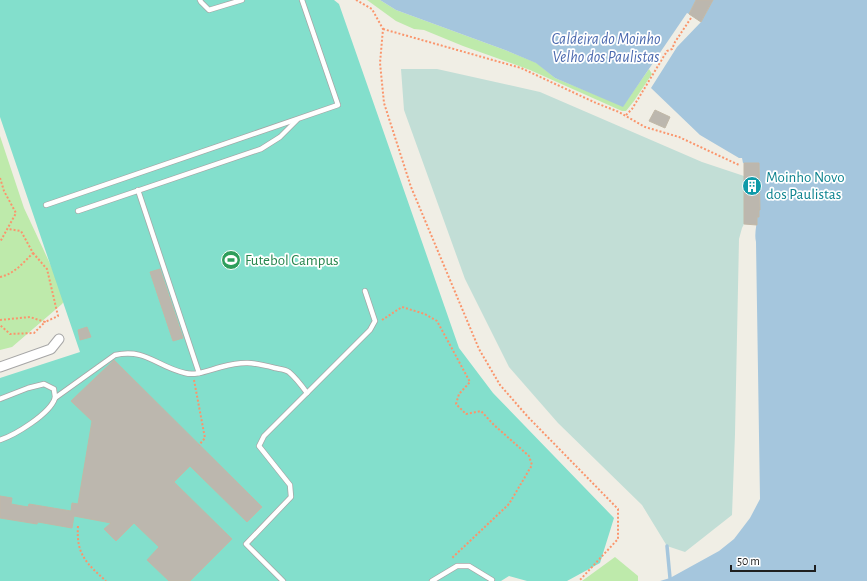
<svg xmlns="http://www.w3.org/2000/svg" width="867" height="581" viewBox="0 0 867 581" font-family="'Alegreya Sans',sans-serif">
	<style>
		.grass { fill: #beeaab }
		.wetland { fill: #c2ded6 }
		.pitch { fill: #83dfcc }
		.water { fill: #a5c6dd }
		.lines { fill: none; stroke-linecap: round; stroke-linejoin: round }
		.stream { stroke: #a5c6dd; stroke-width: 3.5 }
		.building { fill: #bcb7ae; stroke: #c1b8a7 }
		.lane-casing { stroke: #a6a6a6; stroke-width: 6 }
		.street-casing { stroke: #a6a6a6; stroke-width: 11 }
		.path { stroke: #fa956c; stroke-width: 2; stroke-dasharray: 2 2; stroke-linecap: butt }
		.lane { stroke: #fff; stroke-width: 4.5 }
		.street { stroke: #fff; stroke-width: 9 }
		.labels { text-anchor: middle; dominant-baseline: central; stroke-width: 3.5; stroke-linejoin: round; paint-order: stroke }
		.culture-label { font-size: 15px; fill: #0d838f; stroke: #fff; text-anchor: start }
		.leisure-label { font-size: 15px; fill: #27864d; stroke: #fff; text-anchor: start }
		.water-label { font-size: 16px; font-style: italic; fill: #4b6aaf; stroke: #fff }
	</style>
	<rect width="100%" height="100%" fill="#f0eee5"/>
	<g class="grass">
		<path d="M 367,0 L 380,0 L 396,10 L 505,50 L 537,63 L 555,78 L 623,106 L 649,69 L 652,74 L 634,101 L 626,111 L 622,111 L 530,70 L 463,46 L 424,30 L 414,29 L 396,21 Z"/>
		<path d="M 0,136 L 24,208 L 66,298 L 62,304 L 12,347 L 0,350 Z"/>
		<path d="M 615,557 L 638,576 L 638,581 L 582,581 Z"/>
	</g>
	<path class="wetland" d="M 401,69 L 437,69 L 540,92 L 702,162 L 744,176 L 744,224 L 742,228 L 739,239 L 735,434 L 732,515 L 685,552 L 667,546 L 642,505 L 558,423 L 509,367 L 465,279 L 404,110 Z"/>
	<path class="pitch" d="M 0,0 L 334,0 L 339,4 L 459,348 L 493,393 L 614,518 L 600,563 L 567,581 L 527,581 L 509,576 L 501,581 L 0,581 L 0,378 L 80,352 L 0,117 Z"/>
	<g class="water">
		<path d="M 380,0 L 696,0 L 689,14 L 687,13 L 623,107 L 555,78 L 536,63 L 505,50 L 396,10 Z"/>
		<path d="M 713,0 L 867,0 L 867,581 L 660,581 L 670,578 L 719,551 L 734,539 L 750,518 L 760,499 L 756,242 C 754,234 757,225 757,217 L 759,217 L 759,210 L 760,210 L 759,163 L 743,163 L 742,158 L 739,158 L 700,135 L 651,88 L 677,47 L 701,22 Z"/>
	</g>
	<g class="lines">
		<path class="stream" d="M 667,546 L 670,578"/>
	</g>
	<g class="building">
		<path d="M 696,0 L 713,0 L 701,22 L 689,14 Z"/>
		<path d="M 655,110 L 670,117 L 665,128 L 649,121 Z"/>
		<path d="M 744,163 L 759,163 L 760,210 L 759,210 L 759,217 L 757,217 L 757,225 L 744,224 Z"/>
		<path d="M 160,269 L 183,338 L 173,341 L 150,272 Z"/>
		<path d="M 87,327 L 91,337 L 80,340 L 78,330 Z"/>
		<path d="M 114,360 L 262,507 L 247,522 L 190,466 L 174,482 L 232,539 L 190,581 L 169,581 L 147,560 L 159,547 L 134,523 L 116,541 L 104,529 L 111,523 L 74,516 L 72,528 L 38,522 L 37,524 L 0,518 L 0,496 L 12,498 L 11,504 L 28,507 L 29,504 L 71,511 L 72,503 L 78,504 L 92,421 L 71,401 Z"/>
	</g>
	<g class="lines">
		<defs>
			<g id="lane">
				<path d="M 200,0 L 201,2 L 209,10 L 242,0"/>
				<path d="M 138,190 L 199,373"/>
				<path d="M 46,205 L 338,105 L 302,0"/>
				<path d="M 78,211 L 261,149 L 280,137 L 297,120"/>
				<path d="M 55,398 L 115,355 C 146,348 157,367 185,373 C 196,376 209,370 221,367 C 243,361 252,362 275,368 C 279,369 285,369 289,372 C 296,378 302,386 307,393"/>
				<path d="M 0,399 L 28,388 L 44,384 L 54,389 C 54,391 55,395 55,398 C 50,414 15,435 0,440"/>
				<path d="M 283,581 L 246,544 L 291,497 L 290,485 L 259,446 L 264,436 L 370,330 L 375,321 L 365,291"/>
				<path d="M 432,581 L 457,566 L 469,566 L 492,580"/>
			</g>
			<path id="street" d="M 0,367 L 51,349 L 59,339"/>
		</defs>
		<use href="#lane" class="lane-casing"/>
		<use href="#street" class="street-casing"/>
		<g class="path">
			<path d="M 356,0 L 372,9 L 383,29 L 380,63 L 384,103 L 411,187 L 479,349 L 500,385 L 528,417 L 618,509 L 618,539 L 579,581"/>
			<path d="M 383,29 L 521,68 L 596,103 L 619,112 L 645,127 L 679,137 L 739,165"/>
			<path d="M 626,115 L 632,109 L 667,51 L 672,49 L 675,42 L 691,18"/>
			<path d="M 0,178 L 4,191 L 16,213 L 0,242"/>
			<path d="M 33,253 L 47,269 L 58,316 L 45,322"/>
			<path d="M 0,277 C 14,274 23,263 33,253 L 21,231 L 8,229"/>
			<path d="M 0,320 L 30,317 L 45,322 L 34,333 L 10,334 L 0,325"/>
			<path d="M 382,320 L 402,307 L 425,314 L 437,321 L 470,382 L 459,394 L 456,404 L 466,414 L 481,411 L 494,425 L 529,456 L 532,465 L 509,504 L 451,559"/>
			<path d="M 194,380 L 204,433 L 205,438 L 199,445"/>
			<path d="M 78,526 C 76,554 86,563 106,581"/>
		</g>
		<use href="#lane" class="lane"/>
		<use href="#street" class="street"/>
	</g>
	<defs>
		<symbol id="building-disc" viewBox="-11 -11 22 22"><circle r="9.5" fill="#0f9aa8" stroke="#fff"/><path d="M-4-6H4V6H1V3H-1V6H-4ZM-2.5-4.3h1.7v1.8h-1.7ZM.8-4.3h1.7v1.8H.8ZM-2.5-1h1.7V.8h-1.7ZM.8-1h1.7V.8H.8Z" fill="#fff"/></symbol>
		<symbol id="stadium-disc" viewBox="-11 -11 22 22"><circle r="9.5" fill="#2e9e5b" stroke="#fff"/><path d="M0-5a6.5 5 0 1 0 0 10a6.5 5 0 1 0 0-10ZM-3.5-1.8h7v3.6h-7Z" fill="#fff"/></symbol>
	</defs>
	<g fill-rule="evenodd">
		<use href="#building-disc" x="741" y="175" width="22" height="22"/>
		<use href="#stadium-disc" x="220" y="249" width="22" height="22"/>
	</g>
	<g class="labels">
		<g class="culture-label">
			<text x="766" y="177">Moinho Novo<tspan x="766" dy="17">dos Paulistas</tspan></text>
		</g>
		<g class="leisure-label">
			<text x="245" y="260">Futebol Campus</text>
		</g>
		<g class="water-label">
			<text x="606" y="39">Caldeira do Moinho<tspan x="606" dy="18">Velho dos Paulistas</tspan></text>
		</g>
	</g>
	<path d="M731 565v6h84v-6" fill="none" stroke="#1f1f1f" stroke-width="2"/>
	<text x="737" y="565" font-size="12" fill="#1f1f1f" stroke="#ffffff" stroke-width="3" paint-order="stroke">50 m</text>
</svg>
